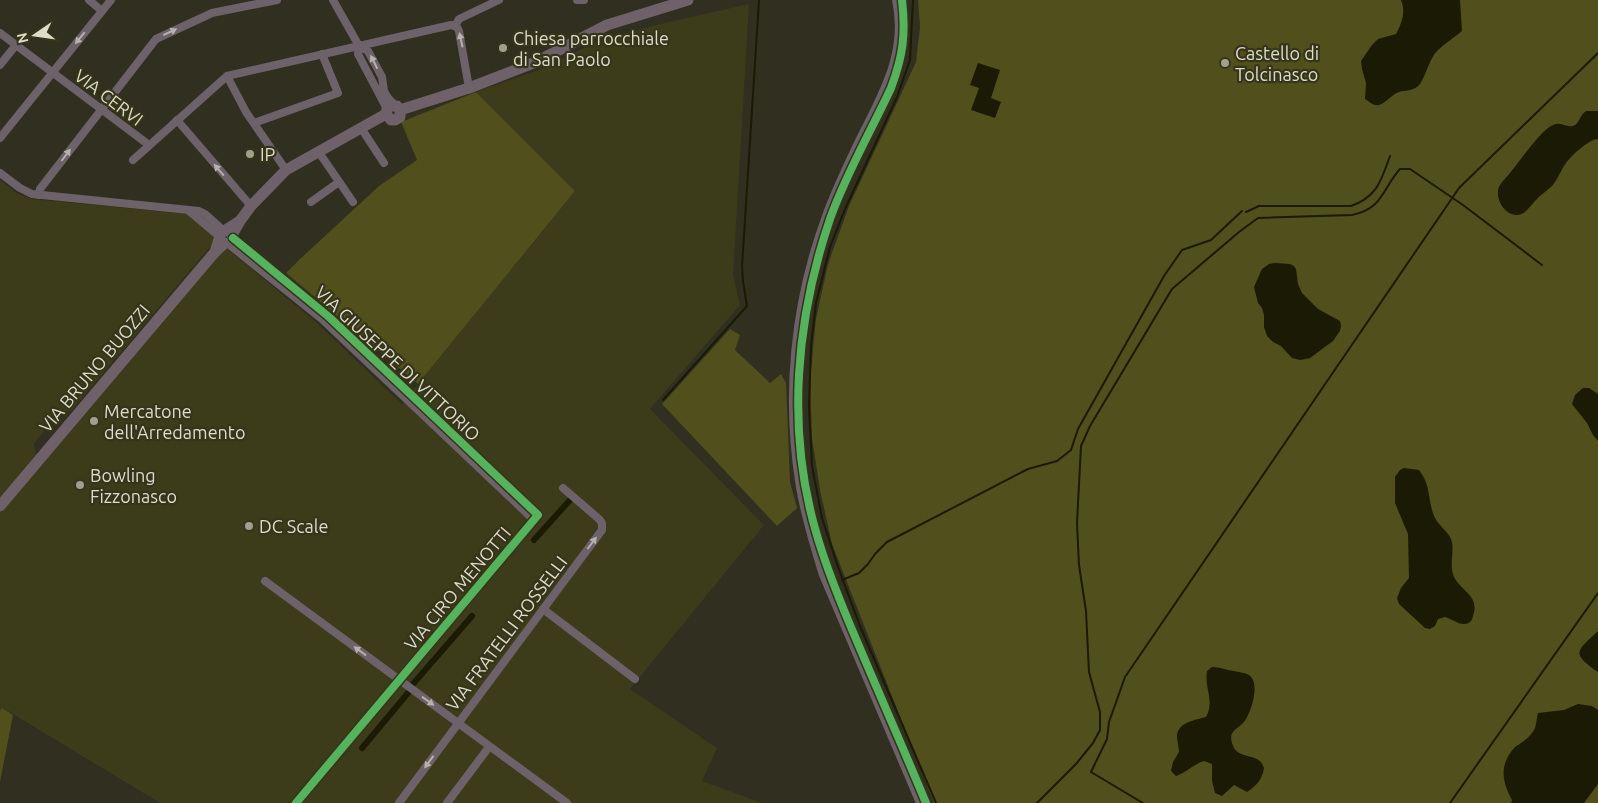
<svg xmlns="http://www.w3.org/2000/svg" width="1598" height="803" viewBox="0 0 1598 803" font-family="Ubuntu,sans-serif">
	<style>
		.built { fill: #3c3b1a }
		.green { fill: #514f1c }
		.water { fill: #1b1a04 }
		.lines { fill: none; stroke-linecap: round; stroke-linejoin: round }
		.stream { stroke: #1b1a04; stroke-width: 2 }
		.canal { stroke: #1b1a04; stroke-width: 6 }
		.minor { stroke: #6d616a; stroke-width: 8 }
		.secondary { stroke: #6f616a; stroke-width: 11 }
		.cycleway-casing { stroke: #36351a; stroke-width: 11 }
		.cycleway { stroke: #56b35d; stroke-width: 8 }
		.oneway { fill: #b6b2aa }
		.poi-dot { fill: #a0a090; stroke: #36351a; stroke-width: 2 }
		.labels { text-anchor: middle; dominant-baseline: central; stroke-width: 4.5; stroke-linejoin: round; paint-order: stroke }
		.poi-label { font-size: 18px; fill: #ddddcd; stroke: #36351a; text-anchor: start }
		.street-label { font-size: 18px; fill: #ddddcd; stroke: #36351a }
	</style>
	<rect width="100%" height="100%" fill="#302f20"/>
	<g class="built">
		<path d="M 749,4 L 733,275 L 740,305 L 650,409 L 764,525 L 630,689 L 717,748 L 702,781 L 762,803 L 160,803 L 3,708 L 0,711 L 0,512 L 222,250 L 226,248 L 317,323 L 402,404 L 575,191 L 476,92 L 541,69 L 598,41 L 660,24 Z"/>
		<path d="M 0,180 L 18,194 L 32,199 L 187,214 L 213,235 L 215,241 L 71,411 L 59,413 L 34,443 L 36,455 L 0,497 Z"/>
	</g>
	<g class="green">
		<path d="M 918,0 L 1598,0 L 1598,803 L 934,803 L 832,544 L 820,490 L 812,438 L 810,380 L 816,319 L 828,264 L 849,206 L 916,62 L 920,27 Z"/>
		<path d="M 476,92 L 575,191 L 418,384 L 286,273 L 299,260 L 379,186 L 417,160 L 401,122 Z"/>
		<path d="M 730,329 L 740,335 L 735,350 L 770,383 L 781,374 L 786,383 L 790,482 L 797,508 L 777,526 L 662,404 Z"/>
		<path d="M 2,708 L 13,715 L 0,782 L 0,711 Z"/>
	</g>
	<g class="water">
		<path d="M 1401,0 L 1460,0 L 1462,31 C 1455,37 1445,43 1438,50 C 1429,59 1427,73 1420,84 C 1415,91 1406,90 1399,92 C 1391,95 1386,103 1379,105 C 1373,106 1370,102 1365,99 L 1366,83 L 1362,69 L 1361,61 L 1372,45 L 1378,39 L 1396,34 C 1402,23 1406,12 1401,0 Z"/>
		<path d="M 978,63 L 1000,70 L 991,98 L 1001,102 L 995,118 L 971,110 L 979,88 L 970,85 Z"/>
		<path d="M 1586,111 L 1598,111 L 1598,139 C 1589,139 1571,156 1566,163 C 1561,170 1558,179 1552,186 C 1547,191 1540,195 1535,201 C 1530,206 1526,214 1518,215 C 1504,216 1493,196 1500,185 C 1503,180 1507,177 1510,173 C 1520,161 1540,131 1553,125 C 1560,121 1568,129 1575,125 C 1579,123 1580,115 1586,111 Z"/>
		<path d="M 1275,263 L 1290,264 L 1294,266 L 1296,269 L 1298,284 L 1302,293 L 1318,309 L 1340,321 L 1341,326 L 1340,331 L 1333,341 L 1310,358 L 1300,360 L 1292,358 L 1281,346 L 1273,342 L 1267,336 L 1264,327 L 1264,315 L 1262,308 L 1258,303 L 1254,287 L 1262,269 L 1269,264 Z"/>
		<path d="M 1583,388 L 1589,388 L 1598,394 L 1598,441 L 1593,435 L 1587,423 L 1572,404 L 1575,395 Z"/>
		<path d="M 1404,468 L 1419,470 C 1432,487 1427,501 1435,518 C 1439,526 1450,533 1452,542 C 1454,554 1449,565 1454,577 C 1462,592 1480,596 1473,616 C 1472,619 1472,620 1470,622 C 1462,628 1453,619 1445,617 L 1438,619 L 1435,626 L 1430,629 L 1425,628 L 1399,604 L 1397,598 L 1401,588 L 1409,578 L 1408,534 L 1395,503 L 1395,477 L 1400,470 Z"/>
		<path d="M 1598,631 L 1598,672 C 1570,653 1577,651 1598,631 Z"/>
		<path d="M 1212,667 C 1220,667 1226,670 1234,671 C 1239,672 1246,673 1249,675 C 1261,683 1251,713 1244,722 C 1238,729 1228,731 1232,743 C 1236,758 1251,754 1260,761 C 1262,763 1263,766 1264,768 C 1262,780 1257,785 1247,792 L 1234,785 L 1222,796 L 1215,793 L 1212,781 L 1212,764 L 1204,761 C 1194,764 1187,772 1176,776 L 1171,771 L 1173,762 L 1179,752 C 1179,747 1177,741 1177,736 C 1178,722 1195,720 1206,717 C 1215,700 1204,688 1207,671 Z"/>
		<path d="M 1578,704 L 1592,706 L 1598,710 L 1598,784 L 1584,803 L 1511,803 L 1512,800 C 1502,782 1499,765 1514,748 C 1520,743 1528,739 1532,733 C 1537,727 1536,720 1538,713 L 1564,710 Z"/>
	</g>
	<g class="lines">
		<g class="stream">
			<path d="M 913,0 L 910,60 L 897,97 L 845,209 L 830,247 L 816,303 L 811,345 L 809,407 L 812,466 L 822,518 L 838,567 L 860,626 L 936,803"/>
			<path d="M 1246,212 L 1259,206 L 1351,206 C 1377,197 1381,181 1390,156"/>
			<path d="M 663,400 L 747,306 L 743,281 L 742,267 L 759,0"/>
			<path d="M 842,580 L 859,573 L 868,564 L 875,554 L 887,542 L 1028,469 L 1057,461 L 1071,450 L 1078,429 L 1164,276 L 1182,250 L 1211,240 L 1242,211"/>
			<path d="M 1037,803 L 1076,764 L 1093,743 L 1100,730 L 1100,712 L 1089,672 L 1086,611 L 1079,565 L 1077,523 L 1081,446 L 1090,426 L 1172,289 L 1239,232 L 1258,218 L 1352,215 C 1383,209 1382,189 1400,169 L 1410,169 L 1463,205 L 1542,265"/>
			<path d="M 1143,803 L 1091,772 L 1107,739 L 1109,722 L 1125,677 L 1459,188 L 1598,53"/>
			<path d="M 1450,803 L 1598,593"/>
		</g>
		<g class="canal">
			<path d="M 534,540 L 571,499"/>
			<path d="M 413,684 L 472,616"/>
			<path d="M 362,748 L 408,693"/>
		</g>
		<g class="minor">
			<path d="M 89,0 L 102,11"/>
			<path d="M 333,0 L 359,46"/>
			<path d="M 577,0 L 584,0"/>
			<path d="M 896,0 C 908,54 881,96 858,143 C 846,168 834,193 825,219 C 794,304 785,397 800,487 C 805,517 814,546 823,575 L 920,803"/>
			<path d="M 455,26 L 459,19 L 499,0"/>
			<path d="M 0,33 L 149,145"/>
			<path d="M 0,65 L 16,45"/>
			<path d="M 227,76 L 246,112 L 286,170"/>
			<path d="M 387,109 L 358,54 L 359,46 L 368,51 L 382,77 L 384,91 L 388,98 L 395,105"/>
			<path d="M 177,120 L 251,206"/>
			<path d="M 254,123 L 338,93 L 322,54"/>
			<path d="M 361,128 L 384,163"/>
			<path d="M 0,138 L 111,0"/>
			<path d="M 318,151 L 353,202"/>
			<path d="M 133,160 L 227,76 L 451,25 L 457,27 L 459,31 L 469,88"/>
			<path d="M 0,173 L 20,188 L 32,194 L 199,211 L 205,214 L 224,231"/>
			<path d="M 39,195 L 40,189 L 156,39 L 212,13 L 277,0"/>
			<path d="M 311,202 L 339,182"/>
			<path d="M 189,211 L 220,237"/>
			<path d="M 233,238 L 329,317 L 538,515 L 296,803"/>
			<path d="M 227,243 L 323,320 L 534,520"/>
			<path d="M 265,581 L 567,803"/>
			<path d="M 543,609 L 635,679"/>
			<path d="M 399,803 L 602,530 L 602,523 L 599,519 L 563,488"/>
			<path d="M 447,803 L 489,747"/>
		</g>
		<g class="secondary">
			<path d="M 400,110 L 469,88 L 536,62 L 607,25 L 688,0"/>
			<path d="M 386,114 L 391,120 L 395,120 L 400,117 L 400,110"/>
			<path d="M 232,235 L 240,221 L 251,206 L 286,170 L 386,114 L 387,109 L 390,106 L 397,106 L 400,110"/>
			<path d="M 215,252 L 221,233 L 238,222"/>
			<path d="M 0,506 L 215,252 L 225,243"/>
		</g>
		<defs>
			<g id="cycleway">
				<path d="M 902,0 C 906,34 903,56 891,88 C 871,131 846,174 830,219 C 796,319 786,429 816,532 C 827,571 843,609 859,646 C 881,698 904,750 926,803"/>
				<path d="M 233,238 L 329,317 L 538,515 L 296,803"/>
			</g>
		</defs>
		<use href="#cycleway" class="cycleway-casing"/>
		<use href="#cycleway" class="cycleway"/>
	</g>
	<defs><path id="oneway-solid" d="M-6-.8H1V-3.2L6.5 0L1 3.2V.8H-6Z" transform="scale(1.25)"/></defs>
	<g class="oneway">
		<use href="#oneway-solid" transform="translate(170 32) rotate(-25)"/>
		<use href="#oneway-solid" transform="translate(80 38) rotate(129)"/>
		<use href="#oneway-solid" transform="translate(461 40) rotate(-102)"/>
		<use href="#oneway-solid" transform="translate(374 62) rotate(-117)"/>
		<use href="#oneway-solid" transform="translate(66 155) rotate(-53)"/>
		<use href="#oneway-solid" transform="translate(219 170) rotate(-131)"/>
		<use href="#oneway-solid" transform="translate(592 543) rotate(-53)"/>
		<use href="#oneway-solid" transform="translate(360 651) rotate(-144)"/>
		<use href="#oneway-solid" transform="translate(428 701) rotate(36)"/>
		<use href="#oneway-solid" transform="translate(429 762) rotate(126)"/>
	</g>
	<g class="poi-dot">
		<circle cx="503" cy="48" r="5"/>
		<circle cx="1225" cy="63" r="5"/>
		<circle cx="250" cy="154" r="5"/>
		<circle cx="94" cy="421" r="5"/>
		<circle cx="80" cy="485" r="5"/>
		<circle cx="249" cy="526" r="5"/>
	</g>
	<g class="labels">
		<g class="poi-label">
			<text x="513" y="38">Chiesa parrocchiale<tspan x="513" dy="21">di San Paolo</tspan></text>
			<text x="1235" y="53">Castello di<tspan x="1235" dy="21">Tolcinasco</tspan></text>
			<text x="260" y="154">IP</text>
			<text x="104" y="411">Mercatone<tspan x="104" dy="21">dell'Arredamento</tspan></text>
			<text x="90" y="475">Bowling<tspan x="90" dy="21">Fizzonasco</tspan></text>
			<text x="259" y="526">DC Scale</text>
		</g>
		<g class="street-label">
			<text transform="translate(109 97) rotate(37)">VIA CERVI</text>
			<text transform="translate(398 363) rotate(43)">VIA GIUSEPPE DI VITTORIO</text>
			<text transform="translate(94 368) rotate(-50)">VIA BRUNO BUOZZI</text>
			<text transform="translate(457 588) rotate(-50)">VIA CIRO MENOTTI</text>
			<text transform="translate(506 633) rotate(-53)">VIA FRATELLI ROSSELLI</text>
		</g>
	</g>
	<g transform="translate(35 35) rotate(257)" stroke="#36351a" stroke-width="4" paint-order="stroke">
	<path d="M0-4L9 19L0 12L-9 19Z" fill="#ddddcd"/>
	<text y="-8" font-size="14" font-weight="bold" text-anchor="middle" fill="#ddddcd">N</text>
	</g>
</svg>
